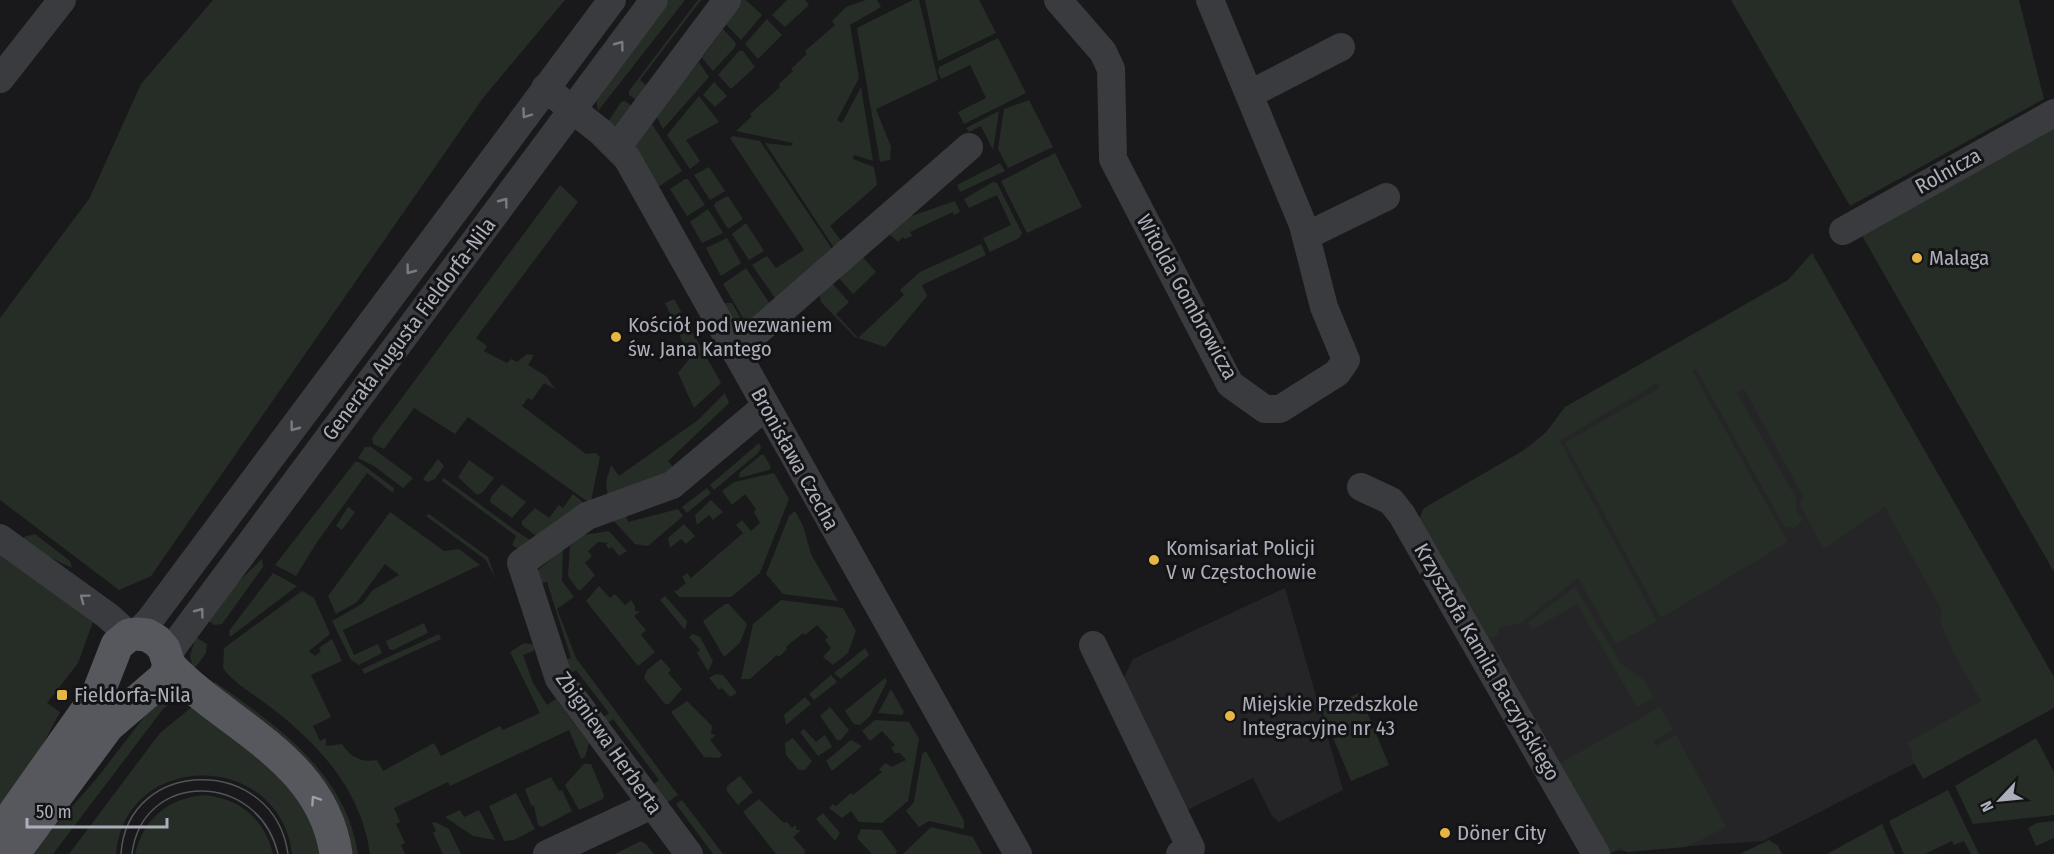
<svg xmlns="http://www.w3.org/2000/svg" width="2054" height="854" viewBox="0 0 2054 854" font-family="'Fira Sans Condensed',sans-serif">
	<style>
		.built { fill: #252527 }
		.green { fill: #252d26 }
		.lines { fill: none; stroke-linecap: round; stroke-linejoin: round }
		.minor { stroke: #3a3b3f; stroke-width: 28 }
		.major { stroke: #56585e; stroke-width: 33 }
		.tram { stroke: #53545a; stroke-width: 1.5 }
		.oneway { stroke: #797b82 }
		.oneway2 { stroke: #9b9ea7 }
		.poi-dot { fill: #e6b645; stroke: #141416; stroke-width: 2 }
		.labels { text-anchor: middle; dominant-baseline: central; stroke-width: 6; stroke-linejoin: round; paint-order: stroke }
		.street-label { font-size: 21px; fill: #acafb9; stroke: #141416 }
		.poi-label { font-size: 21px; fill: #acafb9; stroke: #141416; text-anchor: start }
	</style>
	<rect width="100%" height="100%" fill="#19191b"/>
	<g class="built">
		<path d="M 1790,279 L 2035,702 L 1763,841 L 1603,852 L 1419,532 L 1549,430 Z"/>
		<path d="M 1285,588 L 1343,790 L 1279,822 L 1272,816 L 1253,778 L 1185,811 L 1122,682 L 1133,659 Z"/>
	</g>
	<g class="green">
		<path d="M 213,0 L 565,0 L 483,98 L 151,576 L 119,590 L 0,500 L 0,318 L 89,199 L 141,84 Z"/>
		<path d="M 669,0 L 685,0 L 598,111 L 596,98 L 597,91 Z"/>
		<path d="M 698,0 L 701,0 L 640,80 L 648,87 L 640,102 L 629,95 L 629,91 Z"/>
		<path d="M 738,0 L 746,0 L 762,15 L 741,40 L 722,20 Z"/>
		<path d="M 787,0 L 805,0 L 809,5 L 785,27 L 772,15 Z"/>
		<path d="M 866,0 L 877,0 L 881,7 L 850,25 L 859,78 L 837,120 L 842,123 L 861,87 L 873,161 L 854,155 L 853,159 L 874,167 L 877,185 L 830,226 L 842,242 L 836,251 L 765,143 L 791,146 L 793,143 L 736,131 L 752,116 L 750,114 L 780,87 L 779,84 L 793,71 L 791,69 L 807,54 L 805,51 L 835,25 L 832,21 L 846,7 Z"/>
		<path d="M 913,0 L 919,0 L 938,80 L 876,109 L 891,147 L 890,160 L 880,162 L 857,28 Z"/>
		<path d="M 925,0 L 979,0 L 996,33 L 938,61 Z"/>
		<path d="M 1731,0 L 2019,0 L 2044,99 L 1850,206 Z"/>
		<path d="M 767,19 L 782,35 L 758,59 L 745,44 Z"/>
		<path d="M 723,29 L 736,43 L 735,47 L 713,71 L 702,58 Z"/>
		<path d="M 998,38 L 1026,93 L 964,124 L 958,112 L 986,98 L 970,65 L 941,79 L 938,72 L 939,67 Z"/>
		<path d="M 739,51 L 743,51 L 755,67 L 731,89 L 718,75 Z"/>
		<path d="M 699,62 L 709,77 L 663,129 L 655,114 Z"/>
		<path d="M 714,82 L 727,96 L 715,107 L 703,95 Z"/>
		<path d="M 699,96 L 719,122 L 686,140 L 700,161 L 690,169 L 667,135 Z"/>
		<path d="M 1029,100 L 1053,147 L 1008,168 L 998,149 L 1004,109 Z"/>
		<path d="M 625,101 L 636,109 L 622,128 L 606,125 L 621,102 Z"/>
		<path d="M 999,111 L 993,150 L 981,126 L 969,132 L 966,128 Z"/>
		<path d="M 650,121 L 682,171 L 655,189 L 633,149 Z"/>
		<path d="M 2054,126 L 2054,572 L 1860,232 Z"/>
		<path d="M 733,136 L 760,141 L 834,252 L 775,298 L 752,265 L 767,256 L 776,268 L 804,250 L 730,138 Z"/>
		<path d="M 1055,153 L 1082,207 L 1027,233 L 1001,181 Z"/>
		<path d="M 1000,163 L 1005,171 L 960,192 L 957,185 Z"/>
		<path d="M 709,167 L 725,191 L 710,200 L 694,175 Z"/>
		<path d="M 685,179 L 688,179 L 705,205 L 687,216 L 670,189 Z"/>
		<path d="M 993,182 L 997,183 L 1022,233 L 1019,238 L 990,252 L 983,238 L 1011,225 L 997,195 L 969,208 L 964,199 Z"/>
		<path d="M 560,185 L 578,202 L 476,338 L 487,346 L 484,351 L 507,363 L 511,359 L 517,362 L 527,354 L 534,355 L 528,365 L 546,376 L 555,389 L 544,383 L 532,400 L 528,398 L 522,406 L 586,454 L 596,453 L 600,457 L 591,501 L 588,502 L 468,417 L 455,434 L 414,408 L 384,449 L 373,444 L 372,438 Z"/>
		<path d="M 728,196 L 743,219 L 728,229 L 714,206 L 716,202 Z"/>
		<path d="M 955,201 L 960,212 L 954,215 L 953,212 L 910,232 L 912,236 L 905,239 L 903,237 L 898,242 L 888,233 L 900,220 Z"/>
		<path d="M 708,209 L 723,233 L 702,243 L 690,222 Z"/>
		<path d="M 746,223 L 764,251 L 749,260 L 732,234 Z"/>
		<path d="M 727,238 L 741,263 L 721,276 L 706,248 Z"/>
		<path d="M 981,244 L 986,255 L 922,285 L 927,296 L 885,347 L 855,337 L 821,302 L 819,291 L 830,281 L 849,302 L 836,314 L 858,338 L 904,295 L 900,290 L 920,272 Z"/>
		<path d="M 1812,253 L 2054,677 L 2054,708 L 1923,779 L 1911,757 L 1913,755 L 1907,743 L 1981,701 L 1954,654 L 1940,621 L 1942,611 L 1885,507 L 1825,548 L 1822,546 L 1800,505 L 1803,496 L 1744,389 L 1737,393 L 1796,498 L 1796,509 L 1803,520 L 1794,528 L 1784,526 L 1696,369 L 1692,371 L 1788,542 L 1661,618 L 1565,443 L 1659,388 L 1657,383 L 1560,441 L 1657,621 L 1616,644 L 1578,578 L 1521,623 L 1500,628 L 1497,635 L 1486,640 L 1419,531 L 1420,517 L 1424,508 L 1531,446 L 1546,432 L 1565,407 L 1788,280 Z"/>
		<path d="M 860,254 L 876,272 L 853,294 L 838,277 Z"/>
		<path d="M 746,268 L 770,304 L 749,328 L 723,284 Z"/>
		<path d="M 674,299 L 721,383 L 694,408 L 678,373 L 690,358 L 665,303 Z"/>
		<path d="M 726,303 L 732,303 L 748,331 L 741,335 L 723,306 Z"/>
		<path d="M 725,393 L 729,403 L 668,461 L 677,472 L 608,499 L 606,482 L 611,465 L 619,476 L 698,420 Z"/>
		<path d="M 759,443 L 761,448 L 757,454 L 714,490 L 710,485 Z"/>
		<path d="M 365,447 L 371,447 L 413,478 L 403,488 L 374,466 L 358,458 Z"/>
		<path d="M 761,455 L 764,455 L 771,467 L 769,470 L 739,478 L 740,472 Z"/>
		<path d="M 438,459 L 444,466 L 435,479 L 427,482 L 423,479 Z"/>
		<path d="M 469,460 L 494,478 L 483,492 L 477,495 L 458,477 Z"/>
		<path d="M 355,462 L 359,462 L 394,488 L 393,493 L 367,473 L 317,542 L 296,576 L 275,565 Z"/>
		<path d="M 774,473 L 789,499 L 760,573 L 731,597 L 679,597 L 673,590 L 676,591 L 686,583 L 682,577 L 687,573 L 691,578 L 743,533 L 736,525 L 742,520 L 751,531 L 760,523 L 754,512 L 756,509 L 745,494 L 732,505 L 722,491 L 734,482 Z"/>
		<path d="M 444,478 L 519,533 L 532,541 L 520,550 L 512,545 L 516,536 L 442,481 Z"/>
		<path d="M 502,484 L 526,502 L 512,518 L 490,502 L 491,497 Z"/>
		<path d="M 707,488 L 711,493 L 687,513 L 682,507 Z"/>
		<path d="M 573,494 L 585,504 L 536,536 L 522,525 L 522,521 L 535,508 L 549,518 L 559,505 L 563,508 Z"/>
		<path d="M 711,500 L 723,512 L 713,520 L 709,515 L 697,525 L 695,515 Z"/>
		<path d="M 348,507 L 355,512 L 342,530 L 336,526 Z"/>
		<path d="M 678,509 L 683,516 L 648,546 L 635,544 L 613,520 L 624,510 L 628,522 Z"/>
		<path d="M 795,511 L 803,526 L 811,554 L 838,601 L 783,594 L 766,574 L 789,516 Z"/>
		<path d="M 390,512 L 444,551 L 459,549 L 480,565 L 343,630 L 354,655 L 378,644 L 382,653 L 359,665 L 351,660 L 332,621 L 362,604 L 373,590 L 399,575 L 385,564 L 357,602 L 336,614 L 328,596 Z"/>
		<path d="M 429,514 L 488,557 L 496,580 L 486,560 L 426,516 Z"/>
		<path d="M 684,524 L 695,536 L 686,544 L 681,539 L 670,548 L 668,538 Z"/>
		<path d="M 609,531 L 627,551 L 619,556 L 612,547 L 609,549 L 606,545 L 608,543 L 598,542 L 588,551 L 592,556 L 585,563 L 595,575 L 581,590 L 578,590 L 568,576 L 570,546 L 583,535 Z"/>
		<path d="M 35,534 L 70,561 L 72,568 L 35,550 L 20,538 Z"/>
		<path d="M 563,549 L 562,581 L 574,597 L 557,609 L 576,658 L 678,795 L 661,807 L 648,789 L 659,780 L 613,719 L 602,727 L 598,722 L 609,713 L 576,670 L 565,677 L 558,662 L 571,658 L 547,582 L 539,584 L 537,571 Z"/>
		<path d="M 0,551 L 93,622 L 78,663 L 47,703 L 60,712 L 36,757 L 0,805 Z"/>
		<path d="M 262,559 L 263,567 L 222,624 L 214,625 L 207,620 L 233,587 Z"/>
		<path d="M 273,573 L 297,586 L 230,637 L 229,631 Z"/>
		<path d="M 599,586 L 610,598 L 615,594 L 625,605 L 631,600 L 635,606 L 635,611 L 640,611 L 634,616 L 646,630 L 641,635 L 655,652 L 638,666 L 586,601 Z"/>
		<path d="M 1575,587 L 1621,664 L 1644,680 L 1654,698 L 1637,707 L 1577,604 L 1532,630 L 1528,622 Z"/>
		<path d="M 302,591 L 314,598 L 330,634 L 309,651 L 315,656 L 321,651 L 319,648 L 332,639 L 342,661 L 311,675 L 331,717 L 313,726 L 320,741 L 326,738 L 326,746 L 342,744 C 350,757 362,763 377,760 L 383,771 L 434,743 L 441,756 L 500,726 L 503,730 L 540,713 L 510,652 L 524,643 L 535,645 L 534,651 L 523,655 L 533,683 L 547,705 L 556,699 L 589,743 L 585,757 L 581,759 L 569,730 L 450,786 L 448,782 L 394,808 L 400,822 L 396,824 L 405,843 L 401,845 L 405,854 L 370,854 C 362,791 318,743 269,706 C 255,695 233,683 223,668 L 224,648 Z"/>
		<path d="M 665,596 L 687,621 L 685,630 L 660,600 Z"/>
		<path d="M 781,600 L 843,608 L 856,631 L 848,653 L 833,665 L 823,657 L 831,648 L 825,640 L 828,637 L 817,625 L 805,635 L 803,633 L 786,647 L 787,649 L 779,657 L 777,655 L 750,679 L 741,679 L 753,624 Z"/>
		<path d="M 725,604 L 729,604 L 747,624 L 740,643 L 724,657 L 703,621 Z"/>
		<path d="M 424,623 L 428,633 L 393,650 L 389,649 L 386,641 Z"/>
		<path d="M 439,634 L 441,639 L 364,674 L 362,669 Z"/>
		<path d="M 693,634 L 700,637 L 713,661 L 708,671 L 697,653 L 700,650 L 689,637 Z"/>
		<path d="M 196,637 L 207,644 L 206,653 L 193,671 L 190,655 Z"/>
		<path d="M 865,648 L 869,655 L 841,679 L 834,673 Z"/>
		<path d="M 661,659 L 671,670 L 668,673 L 682,689 L 669,704 L 665,704 L 644,678 L 647,670 Z"/>
		<path d="M 716,674 L 723,675 L 737,693 L 730,697 L 722,688 L 719,690 L 709,678 Z"/>
		<path d="M 831,675 L 837,682 L 814,700 L 809,694 Z"/>
		<path d="M 885,678 L 887,681 L 870,716 L 860,725 L 854,724 L 845,711 Z"/>
		<path d="M 215,682 C 277,726 346,773 358,854 L 351,854 L 211,688 Z"/>
		<path d="M 891,689 L 904,712 L 902,715 L 878,713 Z"/>
		<path d="M 166,692 L 180,695 L 163,709 L 53,854 L 31,854 L 97,778 L 158,699 Z"/>
		<path d="M 1359,693 L 1389,765 L 1351,781 L 1321,709 Z"/>
		<path d="M 805,697 L 811,704 L 786,725 L 784,715 Z"/>
		<path d="M 687,701 L 712,726 L 711,734 L 716,735 L 710,740 L 722,755 L 719,758 L 704,757 L 671,712 Z"/>
		<path d="M 193,706 L 267,762 L 301,803 L 324,854 L 292,854 C 279,749 125,750 116,854 L 69,854 L 160,733 Z"/>
		<path d="M 830,707 L 849,730 L 841,740 L 837,740 L 820,716 Z"/>
		<path d="M 1660,707 L 1673,730 L 1653,741 L 1656,746 L 1676,735 L 1726,827 L 1686,847 L 1627,852 L 1620,848 L 1610,854 L 1557,765 Z"/>
		<path d="M 875,720 L 909,722 L 919,739 L 908,801 L 882,823 L 859,822 L 851,811 L 842,818 L 829,808 L 833,804 L 836,806 L 851,793 L 853,795 L 882,772 L 879,769 L 886,763 L 891,767 L 906,760 L 900,753 L 895,753 L 891,748 L 895,745 L 882,731 L 870,741 L 862,731 Z"/>
		<path d="M 804,729 L 816,742 L 825,735 L 832,747 L 818,756 L 800,732 Z"/>
		<path d="M 793,738 L 812,761 L 805,770 L 799,770 L 786,755 L 785,743 Z"/>
		<path d="M 2036,738 L 2054,772 L 2054,815 L 1973,824 L 1955,786 Z"/>
		<path d="M 851,740 L 862,746 L 832,771 L 826,761 Z"/>
		<path d="M 926,751 L 964,821 L 964,829 L 929,821 L 919,827 L 906,811 L 914,802 L 922,754 Z"/>
		<path d="M 584,764 L 591,764 L 604,795 L 603,799 L 579,810 L 565,785 Z"/>
		<path d="M 740,776 L 753,792 L 738,805 L 727,791 L 727,786 Z"/>
		<path d="M 551,777 L 559,791 L 562,790 L 572,811 L 542,827 L 538,825 L 534,806 L 531,805 L 525,789 Z"/>
		<path d="M 1948,790 L 1979,854 L 1971,854 L 1964,841 L 1954,845 L 1952,841 L 1925,854 L 1904,854 L 1889,821 Z"/>
		<path d="M 516,793 L 535,829 L 514,840 L 504,841 L 489,806 Z"/>
		<path d="M 205,795 C 241,799 264,819 273,854 L 135,854 C 144,818 168,798 205,795 Z"/>
		<path d="M 759,799 L 784,823 L 787,822 L 792,828 L 796,825 L 796,830 L 801,830 L 793,837 L 805,850 L 804,854 L 776,854 L 743,812 Z"/>
		<path d="M 682,800 L 723,854 L 713,854 L 676,804 Z"/>
		<path d="M 460,810 L 464,817 L 479,810 L 495,840 L 473,836 L 445,817 Z"/>
		<path d="M 823,813 L 840,833 L 835,841 L 816,819 Z"/>
		<path d="M 2054,821 L 2054,838 L 2036,846 L 2028,828 L 2037,823 Z"/>
		<path d="M 435,822 L 449,829 L 461,854 L 443,854 L 433,833 L 436,831 L 432,823 Z"/>
		<path d="M 1882,824 L 1895,854 L 1827,854 Z"/>
		<path d="M 931,827 L 973,837 L 982,854 L 903,854 Z"/>
		<path d="M 861,829 L 881,830 L 897,851 L 896,854 L 872,854 L 857,838 Z"/>
		<path d="M 1769,840 L 1778,846 L 1782,854 L 1740,854 Z"/>
		<path d="M 641,841 L 646,844 L 654,854 L 615,854 Z"/>
	</g>
	<g class="lines">
		<g class="minor">
			<path d="M 1058,0 L 1103,52 L 1111,69 L 1113,159 L 1230,384 L 1265,409 L 1280,409 L 1337,373 L 1346,360 L 1324,307 L 1303,225 L 1210,0"/>
			<path d="M 0,79 L 62,0"/>
			<path d="M 545,88 L 601,132 L 627,158 L 1018,854"/>
			<path d="M 1250,94 L 1341,47"/>
			<path d="M 618,146 L 727,0"/>
			<path d="M 1843,231 L 2054,113"/>
			<path d="M 1306,236 L 1386,197"/>
			<path d="M 735,351 L 969,147"/>
			<path d="M 1361,487 L 1391,501 L 1402,515 L 1596,854"/>
			<path d="M 0,538 L 108,616 L 129,635"/>
			<path d="M 136,634 L 149,621 L 612,0"/>
			<path d="M 1093,645 L 1191,848 L 1180,854"/>
			<path d="M 167,660 L 173,647 L 654,0"/>
			<path d="M 547,854 L 652,805"/>
			<path d="M 689,854 L 559,679 L 521,563 L 587,516 L 672,485 L 766,406"/>
		</g>
		<g class="major">
			<path d="M 169,665 C 227,727 322,758 336,854"/>
			<path d="M 0,833 L 97,696 L 117,645 L 129,635 L 136,634 L 147,635 L 157,641 L 164,649 L 169,665 L 165,677 L 108,726 L 13,854"/>
		</g>
		<g class="tram">
			<path d="M 121,854 C 127,756 274,754 288,854"/>
			<path d="M 132,854 C 142,770 258,770 278,854"/>
		</g>
	</g>
	<defs><path id="oneway-chevron" d="M-2-3.5L2.5 0L-2 3.5" fill="none" stroke-width="1.6" stroke-linecap="round" stroke-linejoin="round" transform="scale(1.5)"/></defs>
	<g class="oneway">
		<use href="#oneway-chevron" transform="translate(620 45) rotate(-53)"/>
		<use href="#oneway-chevron" transform="translate(526 114) rotate(126)"/>
		<use href="#oneway-chevron" transform="translate(504 202) rotate(-53)"/>
		<use href="#oneway-chevron" transform="translate(410 270) rotate(127)"/>
		<use href="#oneway-chevron" transform="translate(294 427) rotate(127)"/>
		<use href="#oneway-chevron" transform="translate(84 598) rotate(-143)"/>
		<use href="#oneway-chevron" transform="translate(200 612) rotate(-53)"/>
	</g>
	<use class="oneway2" href="#oneway-chevron" transform="translate(315 800) rotate(-124)"/>
	<g class="poi-dot">
		<circle cx="1917" cy="258" r="6"/>
		<circle cx="616" cy="337" r="6"/>
		<circle cx="1154" cy="560" r="6"/>
		<rect x="56" y="689" width="12" height="12" rx="3"/>
		<circle cx="1230" cy="716" r="6"/>
		<circle cx="1445" cy="833" r="6"/>
	</g>
	<g class="labels">
		<g class="street-label">
			<text transform="translate(1948 171) rotate(-29)">Rolnicza</text>
			<text transform="translate(1187 297) rotate(61)">Witolda Gombrowicza</text>
			<text transform="translate(409 329) rotate(-53)">Generała Augusta Fieldorfa-Nila</text>
			<text transform="translate(795 459) rotate(61)">Bronisława Czecha</text>
			<text transform="translate(1487 662) rotate(60)">Krzysztofa Kamila Baczyńskiego</text>
			<text transform="translate(609 743) rotate(55)">Zbigniewa Herberta</text>
		</g>
		<g class="poi-label">
			<text x="1929" y="258">Malaga</text>
			<text x="628" y="325">Kościół pod wezwaniem<tspan x="628" dy="24">św. Jana Kantego</tspan></text>
			<text x="1166" y="548">Komisariat Policji<tspan x="1166" dy="24">V w Częstochowie</tspan></text>
			<text x="74" y="695">Fieldorfa-Nila</text>
			<text x="1242" y="704">Miejskie Przedszkole<tspan x="1242" dy="24">Integracyjne nr 43</tspan></text>
			<text x="1457" y="833">Döner City</text>
		</g>
	</g>
	<g transform="translate(2000 800) rotate(244)" stroke="#141416" stroke-width="4.5" paint-order="stroke">
	<path d="M0-4.5L10 22L0 15L-10 22Z" fill="#acafb9"/>
	<text y="-9" font-size="16" font-weight="bold" text-anchor="middle" fill="#acafb9">N</text>
	</g>
	<path d="M27 818v9h140v-9" fill="none" stroke="#acafb9" stroke-width="3"/>
	<text x="36" y="818" font-size="18" fill="#acafb9" stroke="#141416" stroke-width="4.5" paint-order="stroke">50 m</text>
</svg>
